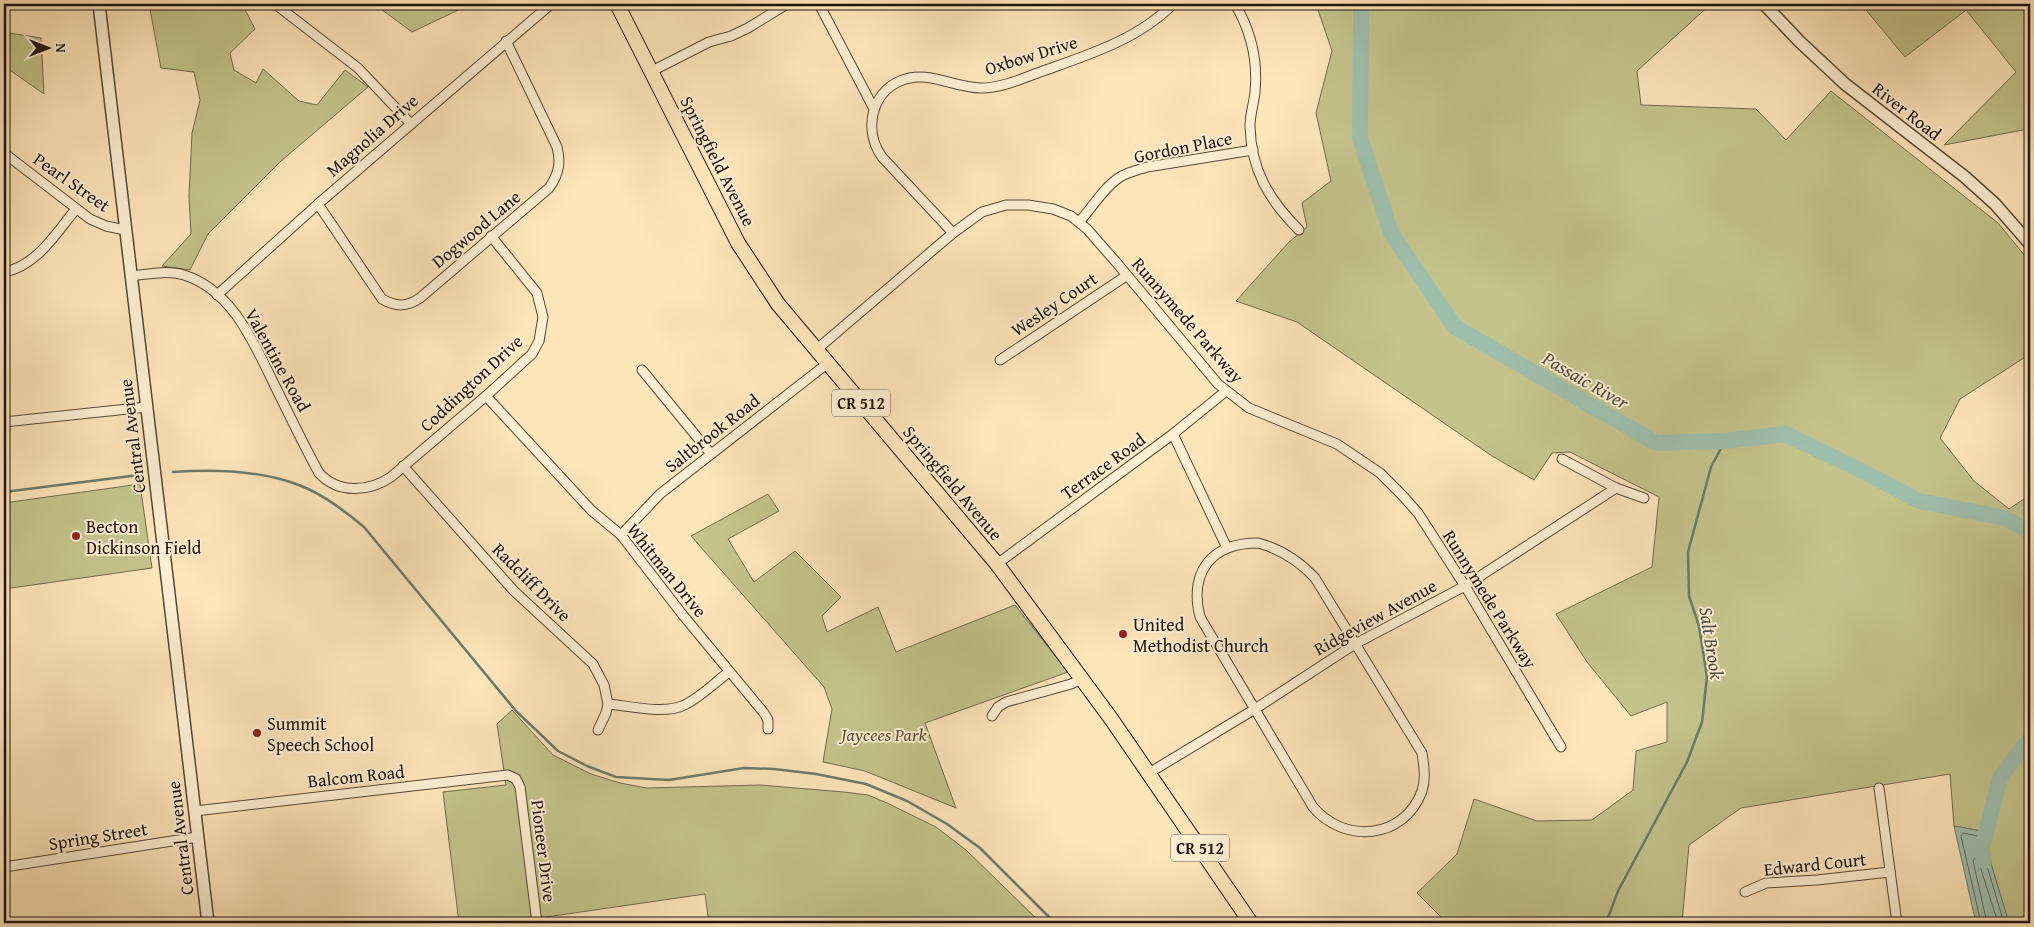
<svg xmlns="http://www.w3.org/2000/svg" width="2034" height="927" viewBox="0 0 2034 927" font-family="'Gentium Book Plus',serif">
	<style>
		.green { fill: #c4c38c; stroke: #726b4c }
		.water { fill: #9fbfad; stroke: #6c7a6d }
		.lines { fill: none; stroke-linecap: round; stroke-linejoin: round }
		.shore { stroke: #60695c; stroke-width: 1 }
		.stream { stroke: #6c7a6d; stroke-width: 2.5 }
		.river { stroke: #9fbfad; stroke-width: 16 }
		.minor-casing { stroke: #574838; stroke-width: 11 }
		.tertiary-casing { stroke: #574838; stroke-width: 14 }
		.primary-casing { stroke: #20130c; stroke-width: 16 }
		.minor { stroke: #feeed2; stroke-width: 9 }
		.tertiary { stroke: #feeed2; stroke-width: 11 }
		.primary { stroke: #fde5ba; stroke-width: 14 }
		.poi-dot { fill: #8f2418; stroke: #feeed2; stroke-width: 2 }
		.labels { text-anchor: middle; dominant-baseline: central; stroke-width: 4; stroke-linejoin: round; paint-order: stroke }
		.shield { fill: #feeed2; stroke: #635547; stroke-width: 1 }
		.shield-label { font-size: 16px; font-weight: bold; fill: #20130c }
		.street-label { font-size: 18px; fill: #20130c; stroke: #feeed2 }
		.poi-label { font-size: 18px; fill: #20130c; stroke: #feeed2; text-anchor: start }
		.park-label { font-size: 18px; font-style: italic; fill: #595139; stroke: #feeed2 }
		.water-label { font-size: 19px; font-style: italic; fill: #4c4f44; stroke: #feeed2 }
	</style>
	<rect width="100%" height="100%" fill="#fde5ba"/>
	<filter id="stains"><feTurbulence type="fractalNoise" baseFrequency=".004" numOctaves="4"/><feColorMatrix values="0 0 0 0 .2 0 0 0 0 .09 0 0 0 0 .02 0 0 0 .5 -.17"/></filter>
	<radialGradient id="worn" r=".72"><stop offset=".6" stop-color="#630" stop-opacity="0"/><stop offset="1" stop-color="#630" stop-opacity=".3"/></radialGradient>
	<g class="green">
		<path d="M 149,4 L 242,4 L 255,29 L 230,53 L 234,70 L 256,83 L 263,69 L 299,101 L 317,105 L 345,70 L 368,87 L 281,161 L 208,234 L 190,270 L 162,266 L 191,234 L 189,196 L 192,133 L 200,100 L 194,72 L 161,68 Z"/>
		<path d="M 374,4 L 471,4 L 412,32 Z"/>
		<path d="M 1316,4 L 1711,4 L 1637,71 L 1641,105 L 1756,109 L 1786,140 L 1831,91 L 1998,223 L 2030,262 L 2030,354 L 1960,399 L 1940,438 L 1974,481 L 2009,509 L 2030,495 L 2030,923 L 2009,923 L 1981,831 L 1954,826 L 1950,774 L 1741,808 L 1689,845 L 1682,923 L 1443,923 L 1442,918 L 1417,893 L 1457,854 L 1474,799 L 1537,821 L 1592,820 L 1633,790 L 1636,751 L 1667,742 L 1667,702 L 1631,716 L 1587,662 L 1556,614 L 1652,567 L 1659,497 L 1570,452 L 1552,453 L 1534,480 L 1492,456 L 1297,322 L 1236,301 L 1289,242 L 1307,227 L 1302,203 L 1331,181 L 1316,113 L 1332,51 Z"/>
		<path d="M 1861,4 L 2030,4 L 2030,131 L 2028,129 L 1944,145 L 2016,72 L 1966,10 L 1905,57 Z"/>
		<path d="M 9,33 L 41,38 L 44,94 L 4,66 L 4,37 Z"/>
		<path d="M 140,484 L 152,568 L 4,589 L 4,503 Z"/>
		<path d="M 768,494 L 779,511 L 728,539 L 754,582 L 795,551 L 841,597 L 822,616 L 827,632 L 878,607 L 896,652 L 1015,605 L 1068,672 L 925,723 L 956,808 L 865,771 L 823,762 L 832,709 L 824,687 L 691,536 Z"/>
		<path d="M 512,710 L 553,755 L 591,774 L 620,783 L 647,788 L 760,785 L 844,792 L 868,795 L 887,803 L 936,827 L 966,850 L 1041,923 L 709,923 L 705,894 L 546,917 L 529,923 L 459,923 L 443,792 L 506,785 L 497,724 Z"/>
	</g>
	<path class="water" d="M 1954,826 L 1981,831 L 2009,923 L 1976,923 Z"/>
	<g class="lines">
		<g class="shore">
			<path d="M 1981,923 L 1961,836 L 1963,833 L 1978,836 L 2004,923"/>
			<path d="M 1987,923 L 1973,861 L 1975,858 L 1978,860 L 1998,923"/>
		</g>
		<g class="stream">
			<path d="M 173,472 C 214,469 257,470 296,484 C 320,492 345,511 364,527 L 516,711 L 558,751 L 587,766 L 616,777 L 669,780 L 744,768 L 774,769 L 816,774 L 866,784 L 907,801 L 947,824 L 980,848 L 1055,923"/>
			<path d="M 4,492 L 139,475"/>
			<path d="M 1606,923 L 1618,891 L 1687,762 L 1702,722 L 1707,677 L 1699,626 L 1689,596 L 1688,552 L 1711,467 L 1725,441"/>
		</g>
		<g class="river">
			<path d="M 1361,4 L 1360,138 L 1391,233 L 1455,327 L 1656,443 L 1725,441 L 1785,434 L 1860,470 L 1919,501 L 2005,518 L 2030,532"/>
			<path d="M 1984,861 L 1982,848 L 2000,778 L 2030,738"/>
		</g>
		<defs>
			<g id="minor">
				<path d="M 275,4 L 358,68 L 411,124"/>
				<path d="M 819,4 L 874,109"/>
				<path d="M 1235,4 C 1251,31 1258,61 1255,92 C 1254,103 1250,114 1250,126 C 1251,170 1269,200 1299,230"/>
				<path d="M 652,71 L 709,42 L 731,36 L 748,28 L 787,4"/>
				<path d="M 4,153 L 90,219 L 106,226 L 125,230"/>
				<path d="M 318,204 L 382,299 C 396,307 407,307 420,298 L 549,188 C 559,174 561,162 557,147 L 506,41"/>
				<path d="M 1079,222 C 1092,208 1104,187 1120,177 C 1128,172 1138,170 1147,167 L 1253,150"/>
				<path d="M 953,233 L 882,157 C 864,132 870,94 900,81 C 928,69 953,88 981,88 C 1003,88 1023,78 1043,71 C 1088,55 1139,39 1173,4"/>
				<path d="M 4,272 C 37,266 56,233 76,209"/>
				<path d="M 131,276 C 148,274 167,270 184,275 C 232,290 254,343 274,384 C 289,414 303,444 319,473 C 338,494 369,492 391,477 L 486,396 L 532,354 L 539,341 L 543,317 L 537,293 L 491,236"/>
				<path d="M 217,295 L 318,204 L 551,4"/>
				<path d="M 816,350 L 953,233 L 982,212 L 1006,205 L 1028,205 L 1053,209 L 1071,216 L 1087,229 L 1116,262 L 1218,384 L 1249,408 L 1337,444 L 1380,473 L 1402,495 L 1418,513 L 1465,586 L 1561,747"/>
				<path d="M 1000,360 L 1126,276"/>
				<path d="M 642,370 L 711,454"/>
				<path d="M 486,396 L 591,510 L 621,535 L 682,614 L 764,713 L 768,720 L 768,729"/>
				<path d="M 4,422 L 147,407"/>
				<path d="M 1173,434 L 1227,548"/>
				<path d="M 1562,459 L 1616,488 L 1644,498"/>
				<path d="M 403,466 L 514,591 L 593,664 L 604,685 L 608,704 L 606,713 L 598,730"/>
				<path d="M 621,535 L 660,494 L 828,363"/>
				<path d="M 1258,543 C 1281,549 1299,561 1315,578 L 1422,753 C 1424,766 1426,779 1422,791 C 1404,840 1344,844 1313,807 L 1200,617 C 1189,572 1211,543 1258,543 Z"/>
				<path d="M 997,564 L 1173,434 L 1226,391"/>
				<path d="M 608,704 C 629,706 663,714 682,706 C 699,699 714,683 729,672"/>
				<path d="M 992,716 L 998,707 L 1006,702 L 1071,684 L 1082,679"/>
				<path d="M 1149,773 L 1255,709 L 1355,644 L 1465,586 L 1616,488"/>
				<path d="M 1879,788 L 1897,923"/>
				<path d="M 195,811 L 508,775 L 516,779 L 520,787 L 537,923"/>
				<path d="M 4,867 L 198,837"/>
				<path d="M 1745,892 L 1766,883 L 1817,880 L 1890,872"/>
			</g>
			<g id="tertiary">
				<path d="M 99,4 L 208,923"/>
				<path d="M 1764,4 L 1799,41 L 1845,84 L 1965,177 L 1995,204 L 2030,244"/>
			</g>
			<path id="primary" d="M 617,4 L 738,243 L 778,304 L 997,564 L 1112,720 L 1251,923"/>
		</defs>
		<use href="#minor" class="minor-casing"/>
		<use href="#tertiary" class="tertiary-casing"/>
		<use href="#primary" class="primary-casing"/>
		<use href="#minor" class="minor"/>
		<use href="#tertiary" class="tertiary"/>
		<use href="#primary" class="primary"/>
	</g>
	<g class="poi-dot">
		<circle cx="76" cy="536" r="5"/>
		<circle cx="1123" cy="634" r="5"/>
		<circle cx="257" cy="733" r="5"/>
	</g>
	<g class="labels">
		<g class="shield">
			<rect x="832" y="389.5" width="58" height="27" rx="4"/>
			<rect x="1171" y="834.5" width="58" height="27" rx="4"/>
		</g>
		<g class="shield-label">
			<text x="861" y="403">CR 512</text>
			<text x="1200" y="848">CR 512</text>
		</g>
		<g class="street-label">
			<text transform="translate(1031 55) rotate(-17)">Oxbow Drive</text>
			<text transform="translate(1907 111) rotate(38)">River Road</text>
			<text transform="translate(372 135) rotate(-41)">Magnolia Drive</text>
			<text transform="translate(1183 147) rotate(-11)">Gordon Place</text>
			<text transform="translate(718 161) rotate(63)">Springfield Avenue</text>
			<text transform="translate(72 182) rotate(35)">Pearl Street</text>
			<text transform="translate(476 229) rotate(-40)">Dogwood Lane</text>
			<text transform="translate(1054 304) rotate(-34)">Wesley Court</text>
			<text transform="translate(1188 320) rotate(49)">Runnymede Parkway</text>
			<text transform="translate(278 360) rotate(61)">Valentine Road</text>
			<text transform="translate(471 383) rotate(-43)">Coddington Drive</text>
			<text transform="translate(712 433) rotate(-38)">Saltbrook Road</text>
			<text transform="translate(132 436) rotate(-97)">Central Avenue</text>
			<text transform="translate(1103 466) rotate(-36)">Terrace Road</text>
			<text transform="translate(953 483) rotate(50)">Springfield Avenue</text>
			<text transform="translate(667 570) rotate(51)">Whitman Drive</text>
			<text transform="translate(532 582) rotate(45)">Radcliff Drive</text>
			<text transform="translate(1490 599) rotate(58)">Runnymede Parkway</text>
			<text transform="translate(1375 617) rotate(-29)">Ridgeview Avenue</text>
			<text transform="translate(356 776) rotate(-6)">Balcom Road</text>
			<text transform="translate(98 836) rotate(-9)">Spring Street</text>
			<text transform="translate(180 838) rotate(-97)">Central Avenue</text>
			<text transform="translate(544 851) rotate(83)">Pioneer Drive</text>
			<text transform="translate(1815 864) rotate(-6)">Edward Court</text>
		</g>
		<g class="poi-label">
			<text x="86" y="526">Becton<tspan x="86" dy="21">Dickinson Field</tspan></text>
			<text x="1133" y="624">United<tspan x="1133" dy="21">Methodist Church</tspan></text>
			<text x="267" y="723">Summit<tspan x="267" dy="21">Speech School</tspan></text>
		</g>
		<g class="park-label">
			<text x="884" y="734">Jaycees Park</text>
		</g>
		<g class="water-label">
			<text transform="translate(1586 380) rotate(30)">Passaic River</text>
			<text transform="translate(1712 643) rotate(81)">Salt Brook</text>
		</g>
	</g>
	<rect width="2034" height="927" fill="none" stroke="#fde5ba" stroke-width="20"/>
	<rect x="5" y="5" width="2024" height="917" fill="none" stroke="#20130c" stroke-width="2.5"/>
	<rect x="10" y="10" width="2014" height="907" fill="none" stroke="#20130c"/>
	<g transform="translate(48 48) rotate(90)" stroke="#feeed2" stroke-width="4" paint-order="stroke">
	<path d="M0-4L9 19L0 12L-9 19Z" fill="#20130c"/>
	<text y="-8" font-size="14" font-weight="bold" text-anchor="middle" fill="#20130c">N</text>
	</g>
	<rect width="100%" height="100%" filter="url(#stains)"/>
	<rect width="100%" height="100%" fill="url(#worn)"/>
</svg>
